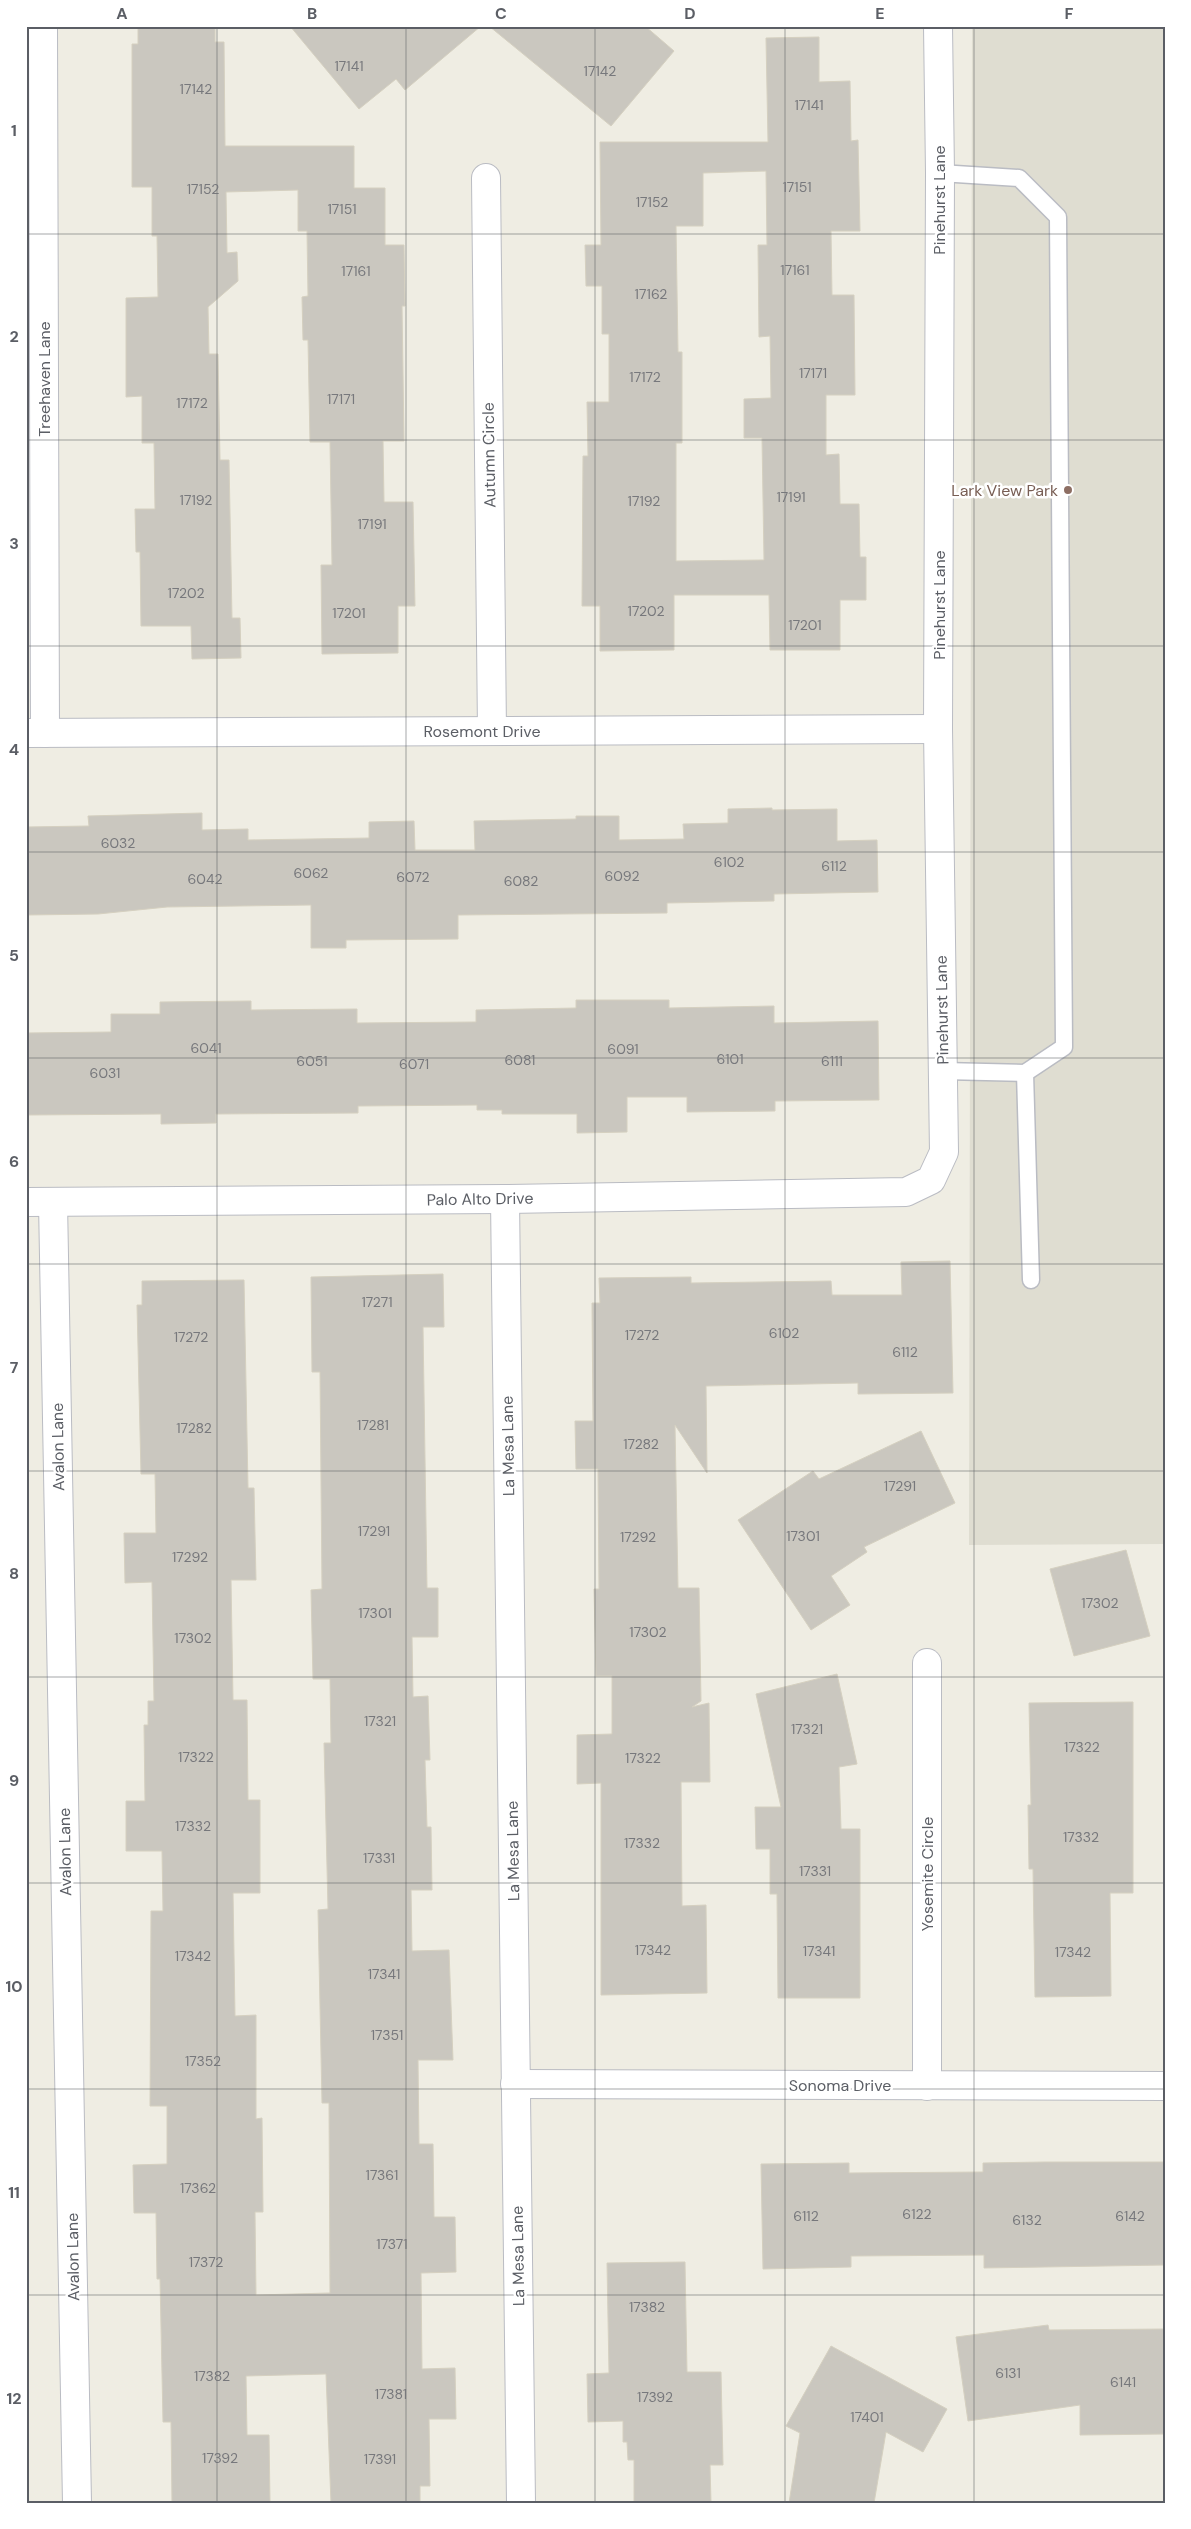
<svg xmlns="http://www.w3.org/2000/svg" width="1191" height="2529" viewBox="0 0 1191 2529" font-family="'DM Sans',sans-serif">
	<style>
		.education { fill: #dfddd1 }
		.building { fill: #cac7bf; stroke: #d5d0c0; fill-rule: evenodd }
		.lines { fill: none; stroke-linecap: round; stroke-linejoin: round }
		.lane-casing { stroke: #babcc3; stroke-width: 19 }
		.street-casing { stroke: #babcc3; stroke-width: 30 }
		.lane { stroke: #fff; stroke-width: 16 }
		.street { stroke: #fff; stroke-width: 28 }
		.grid { fill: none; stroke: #5b5e65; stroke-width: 1; stroke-opacity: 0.55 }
		.education-dot { fill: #8d6e63; stroke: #fff; stroke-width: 2 }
		.labels { text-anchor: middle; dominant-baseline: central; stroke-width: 5; stroke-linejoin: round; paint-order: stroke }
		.number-label { font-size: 14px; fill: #77787c }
		.street-label { font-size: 16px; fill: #5b5e65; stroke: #fff }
		.education-label { font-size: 16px; fill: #785e54; stroke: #fff; text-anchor: end }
		.neatline { fill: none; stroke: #5b5e65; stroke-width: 2 }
		.grid-label { font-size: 16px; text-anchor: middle; font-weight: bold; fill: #5b5e65 }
	</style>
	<rect width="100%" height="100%" fill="#efede3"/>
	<path class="education" d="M 972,26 L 1165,26 L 1165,1544 L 969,1545 Z"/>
	<g class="building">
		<path d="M 138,26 L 215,26 L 215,42 L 224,42 L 225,146 L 354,146 L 354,188 L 385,188 L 385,245 L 404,245 L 405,306 L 402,306 L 404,441 L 383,441 L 384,502 L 413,502 L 415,606 L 398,606 L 398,653 L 322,654 L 321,565 L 332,565 L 330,442 L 310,442 L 308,340 L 303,340 L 302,297 L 308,296 L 307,231 L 298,231 L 298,190 L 226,192 L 227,253 L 237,252 L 238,281 L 208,307 L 209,354 L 218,354 L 220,460 L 229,460 L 232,618 L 240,618 L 241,658 L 192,659 L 191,626 L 141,626 L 140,552 L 136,552 L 135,509 L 155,509 L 154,443 L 142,443 L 142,396 L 126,397 L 126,298 L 158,297 L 157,236 L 152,236 L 152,187 L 132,187 L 132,44 L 138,44 Z"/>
		<path d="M 290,26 L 481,26 L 405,90 L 396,79 L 359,109 Z"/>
		<path d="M 489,26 L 645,26 L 674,51 L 611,126 Z"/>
		<path d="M 819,37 L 819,82 L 850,81 L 851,141 L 858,140 L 860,231 L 831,231 L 832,295 L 854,295 L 855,395 L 826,395 L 826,455 L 839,454 L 840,504 L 859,504 L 860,557 L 866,557 L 866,600 L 840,600 L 840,650 L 770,650 L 769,595 L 674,595 L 674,650 L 600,651 L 600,606 L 582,606 L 583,456 L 588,456 L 587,402 L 609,402 L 609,334 L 602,334 L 602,286 L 586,286 L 585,245 L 601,245 L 600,142 L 768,142 L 766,38 ZM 766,171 L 767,245 L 758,245 L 759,337 L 770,336 L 771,398 L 744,399 L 744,438 L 762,438 L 764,560 L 676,561 L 676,443 L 682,443 L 682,352 L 678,352 L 676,226 L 703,226 L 703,173 Z"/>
		<path d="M 772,808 L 772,810 L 837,809 L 837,841 L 877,840 L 878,892 L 774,894 L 774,901 L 667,903 L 667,913 L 458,915 L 458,939 L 346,940 L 346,948 L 311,948 L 311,905 L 167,907 L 98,914 L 26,915 L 26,827 L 89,826 L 88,816 L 202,813 L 202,830 L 248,829 L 248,840 L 369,838 L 369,822 L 414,821 L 415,850 L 475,850 L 474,821 L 576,819 L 576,816 L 619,816 L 619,840 L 684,839 L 683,824 L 728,823 L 728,809 Z"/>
		<path d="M 576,1000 L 669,1000 L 669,1008 L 774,1006 L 774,1023 L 878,1021 L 879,1100 L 775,1101 L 775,1111 L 687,1112 L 687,1097 L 627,1097 L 627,1132 L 577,1133 L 577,1114 L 502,1114 L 502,1110 L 477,1110 L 477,1105 L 358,1106 L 358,1113 L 216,1114 L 216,1123 L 161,1124 L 161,1114 L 26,1115 L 26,1033 L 111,1032 L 111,1014 L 160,1014 L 160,1002 L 251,1001 L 251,1010 L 357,1009 L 357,1023 L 476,1022 L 476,1010 L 576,1008 Z"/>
		<path d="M 950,1261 L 953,1393 L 858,1394 L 858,1383 L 706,1386 L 707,1473 L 675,1425 L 678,1588 L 699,1588 L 701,1701 L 692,1707 L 709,1703 L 710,1782 L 681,1782 L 682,1906 L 706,1905 L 707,1993 L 601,1995 L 601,1783 L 577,1784 L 577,1735 L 612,1734 L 612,1676 L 596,1676 L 594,1589 L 599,1589 L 598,1469 L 576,1469 L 575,1421 L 593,1421 L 592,1303 L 600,1303 L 599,1278 L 691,1277 L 691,1283 L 831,1281 L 832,1295 L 902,1295 L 901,1262 Z"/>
		<path d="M 443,1274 L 444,1327 L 423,1327 L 427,1588 L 438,1588 L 438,1637 L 412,1637 L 413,1697 L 428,1696 L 430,1760 L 425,1760 L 427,1827 L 431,1827 L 432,1890 L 411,1890 L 412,1951 L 449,1950 L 453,2060 L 418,2060 L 419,2144 L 433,2144 L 434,2217 L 455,2217 L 456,2272 L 421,2273 L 422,2369 L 455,2368 L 456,2419 L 429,2419 L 430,2486 L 420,2486 L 420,2503 L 331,2503 L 326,2374 L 246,2376 L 247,2435 L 269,2435 L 270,2503 L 172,2503 L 171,2422 L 163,2422 L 160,2279 L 157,2279 L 156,2213 L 134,2213 L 133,2165 L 167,2164 L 167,2106 L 150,2106 L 151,1911 L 163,1911 L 162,1851 L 126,1851 L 126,1801 L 145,1801 L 144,1725 L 148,1725 L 148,1701 L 154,1701 L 152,1582 L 125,1583 L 124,1533 L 156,1533 L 155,1474 L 141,1474 L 137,1305 L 142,1305 L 142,1281 L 244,1280 L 248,1488 L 254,1488 L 256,1580 L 231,1580 L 233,1700 L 247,1700 L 248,1800 L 260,1800 L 260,1893 L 233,1893 L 235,2016 L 256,2015 L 256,2119 L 262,2118 L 263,2212 L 255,2212 L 256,2295 L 330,2293 L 329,2103 L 322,2103 L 318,1910 L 328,1909 L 324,1743 L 331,1743 L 330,1679 L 313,1679 L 311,1590 L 322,1589 L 320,1372 L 312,1372 L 311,1277 Z"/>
		<path d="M 921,1431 L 955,1503 L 864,1547 L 867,1552 L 831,1576 L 850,1605 L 811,1630 L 738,1520 L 813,1471 L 819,1479 Z"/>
		<path d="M 1126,1550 L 1150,1636 L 1074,1656 L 1050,1569 Z"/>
		<path d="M 837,1674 L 857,1764 L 839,1767 L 841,1829 L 860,1829 L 860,1998 L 778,1998 L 777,1894 L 770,1894 L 770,1849 L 756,1849 L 755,1807 L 781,1807 L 756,1694 Z"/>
		<path d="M 1133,1702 L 1133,1893 L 1110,1893 L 1111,1996 L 1035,1997 L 1033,1869 L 1029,1869 L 1028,1805 L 1031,1805 L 1029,1703 Z"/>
		<path d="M 1045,2162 L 1165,2162 L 1165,2265 L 984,2268 L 984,2255 L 851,2256 L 851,2267 L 763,2269 L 761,2164 L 849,2163 L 849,2173 L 983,2172 L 983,2163 Z"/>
		<path d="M 685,2262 L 687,2372 L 721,2372 L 723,2465 L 710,2465 L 711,2503 L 634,2503 L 634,2460 L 628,2460 L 627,2442 L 623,2442 L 623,2421 L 588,2422 L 587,2374 L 609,2373 L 607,2263 Z"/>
		<path d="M 1048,2325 L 1049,2330 L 1165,2329 L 1165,2434 L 1080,2435 L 1080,2405 L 968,2421 L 956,2337 Z"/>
		<path d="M 831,2346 L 947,2409 L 923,2452 L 886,2432 L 874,2503 L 789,2503 L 800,2433 L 786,2426 Z"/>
	</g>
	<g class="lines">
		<defs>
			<g id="lane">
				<path d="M 940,173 L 1019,178 L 1058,217 L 1064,1047 L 1025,1073 L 943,1071"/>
				<path d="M 1025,1073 L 1031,1280"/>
			</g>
			<g id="street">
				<path d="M 43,26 L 45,733"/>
				<path d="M 486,178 L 492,731"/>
				<path d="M 26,733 L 938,729"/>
				<path d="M 505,1199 L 521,2503"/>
				<path d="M 26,1202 L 505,1199 L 906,1192 L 931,1180 L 944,1152 L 938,729 L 940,173 L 938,26"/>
				<path d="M 53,1202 L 77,2503"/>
				<path d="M 927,1663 L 927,2086"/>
				<path d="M 515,2084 L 1165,2086"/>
			</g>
		</defs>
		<use href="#lane" class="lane-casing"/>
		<use href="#street" class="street-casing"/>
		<use href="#lane" class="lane"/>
		<use href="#street" class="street"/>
	</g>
	<path class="grid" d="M 217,26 L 217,2503M 406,26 L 406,2503M 595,26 L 595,2503M 785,26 L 785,2503M 974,26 L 974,2503M 26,234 L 1165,234M 26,440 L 1165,440M 26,646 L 1165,646M 26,852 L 1165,852M 26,1058 L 1165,1058M 26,1264 L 1165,1264M 26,1471 L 1165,1471M 26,1677 L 1165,1677M 26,1883 L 1165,1883M 26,2089 L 1165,2089M 26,2295 L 1165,2295"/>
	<circle class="education-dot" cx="1068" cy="490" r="5"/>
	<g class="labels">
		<g class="number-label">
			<text x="349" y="66">17141</text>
			<text x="600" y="71">17142</text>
			<text x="196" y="89">17142</text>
			<text x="809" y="105">17141</text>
			<text x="797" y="187">17151</text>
			<text x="203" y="189">17152</text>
			<text x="652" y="202">17152</text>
			<text x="342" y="209">17151</text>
			<text x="795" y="270">17161</text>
			<text x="356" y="271">17161</text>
			<text x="651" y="294">17162</text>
			<text x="813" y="373">17171</text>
			<text x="645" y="377">17172</text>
			<text x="341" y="399">17171</text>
			<text x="192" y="403">17172</text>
			<text x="791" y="497">17191</text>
			<text x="196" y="500">17192</text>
			<text x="644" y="501">17192</text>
			<text x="372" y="524">17191</text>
			<text x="186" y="593">17202</text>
			<text x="646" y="611">17202</text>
			<text x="349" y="613">17201</text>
			<text x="805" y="625">17201</text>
			<text x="118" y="843">6032</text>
			<text x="729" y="862">6102</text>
			<text x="834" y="866">6112</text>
			<text x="311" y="873">6062</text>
			<text x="622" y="876">6092</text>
			<text x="413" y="877">6072</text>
			<text x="205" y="879">6042</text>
			<text x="521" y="881">6082</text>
			<text x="206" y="1048">6041</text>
			<text x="623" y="1049">6091</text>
			<text x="730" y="1059">6101</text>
			<text x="520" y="1060">6081</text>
			<text x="312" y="1061">6051</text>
			<text x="832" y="1061">6111</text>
			<text x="414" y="1064">6071</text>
			<text x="105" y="1073">6031</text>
			<text x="377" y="1302">17271</text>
			<text x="784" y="1333">6102</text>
			<text x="642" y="1335">17272</text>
			<text x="191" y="1337">17272</text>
			<text x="905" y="1352">6112</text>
			<text x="373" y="1425">17281</text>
			<text x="194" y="1428">17282</text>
			<text x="641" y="1444">17282</text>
			<text x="900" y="1486">17291</text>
			<text x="374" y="1531">17291</text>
			<text x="803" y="1536">17301</text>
			<text x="638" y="1537">17292</text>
			<text x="190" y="1557">17292</text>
			<text x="1100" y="1603">17302</text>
			<text x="375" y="1613">17301</text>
			<text x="648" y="1632">17302</text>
			<text x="193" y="1638">17302</text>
			<text x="380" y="1721">17321</text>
			<text x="807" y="1729">17321</text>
			<text x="1082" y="1747">17322</text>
			<text x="196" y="1757">17322</text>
			<text x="643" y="1758">17322</text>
			<text x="193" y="1826">17332</text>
			<text x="1081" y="1837">17332</text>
			<text x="642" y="1843">17332</text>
			<text x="379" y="1858">17331</text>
			<text x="815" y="1871">17331</text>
			<text x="653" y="1950">17342</text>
			<text x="819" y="1951">17341</text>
			<text x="1073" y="1952">17342</text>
			<text x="193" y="1956">17342</text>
			<text x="384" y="1974">17341</text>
			<text x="387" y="2035">17351</text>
			<text x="203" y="2061">17352</text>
			<text x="382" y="2175">17361</text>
			<text x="198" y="2188">17362</text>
			<text x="917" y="2214">6122</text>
			<text x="806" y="2216">6112</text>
			<text x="1130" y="2216">6142</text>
			<text x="1027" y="2220">6132</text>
			<text x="392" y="2244">17371</text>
			<text x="206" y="2262">17372</text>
			<text x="647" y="2307">17382</text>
			<text x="1008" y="2373">6131</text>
			<text x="212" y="2376">17382</text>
			<text x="1123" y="2382">6141</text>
			<text x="391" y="2394">17381</text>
			<text x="655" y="2397">17392</text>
			<text x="867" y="2417">17401</text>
			<text x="220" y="2458">17392</text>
			<text x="380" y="2459">17391</text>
		</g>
		<g class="street-label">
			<text transform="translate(939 200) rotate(-90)">Pinehurst Lane</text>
			<text transform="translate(44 379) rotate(-90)">Treehaven Lane</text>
			<text transform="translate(489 455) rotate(-91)">Autumn Circle</text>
			<text transform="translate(939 605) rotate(-90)">Pinehurst Lane</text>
			<text x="482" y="731">Rosemont Drive</text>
			<text transform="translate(942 1010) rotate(-91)">Pinehurst Lane</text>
			<text transform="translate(480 1199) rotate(-1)">Palo Alto Drive</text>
			<text transform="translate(508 1446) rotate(-91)">La Mesa Lane</text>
			<text transform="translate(58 1447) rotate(-91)">Avalon Lane</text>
			<text transform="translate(513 1851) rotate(-91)">La Mesa Lane</text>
			<text transform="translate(65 1852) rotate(-91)">Avalon Lane</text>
			<text transform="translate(927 1874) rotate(-90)">Yosemite Circle</text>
			<text x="840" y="2085">Sonoma Drive</text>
			<text transform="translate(518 2256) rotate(-91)">La Mesa Lane</text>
			<text transform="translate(73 2257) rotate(-91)">Avalon Lane</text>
		</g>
		<g class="education-label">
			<text x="1058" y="490">Lark View Park</text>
		</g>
	</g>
	<rect width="1191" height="2529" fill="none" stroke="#ffffff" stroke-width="55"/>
	<rect x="28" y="28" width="1136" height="2474" class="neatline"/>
	<g class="grid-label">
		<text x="122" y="19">A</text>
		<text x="312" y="19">B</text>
		<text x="501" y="19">C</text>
		<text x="690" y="19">D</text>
		<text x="880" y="19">E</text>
		<text x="1069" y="19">F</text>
		<text x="14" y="136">1</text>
		<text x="14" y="342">2</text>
		<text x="14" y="549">3</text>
		<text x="14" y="755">4</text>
		<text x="14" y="961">5</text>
		<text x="14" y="1167">6</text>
		<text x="14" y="1373">7</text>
		<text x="14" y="1579">8</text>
		<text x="14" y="1786">9</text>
		<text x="14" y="1992">10</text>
		<text x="14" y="2198">11</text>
		<text x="14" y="2404">12</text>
	</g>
</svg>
